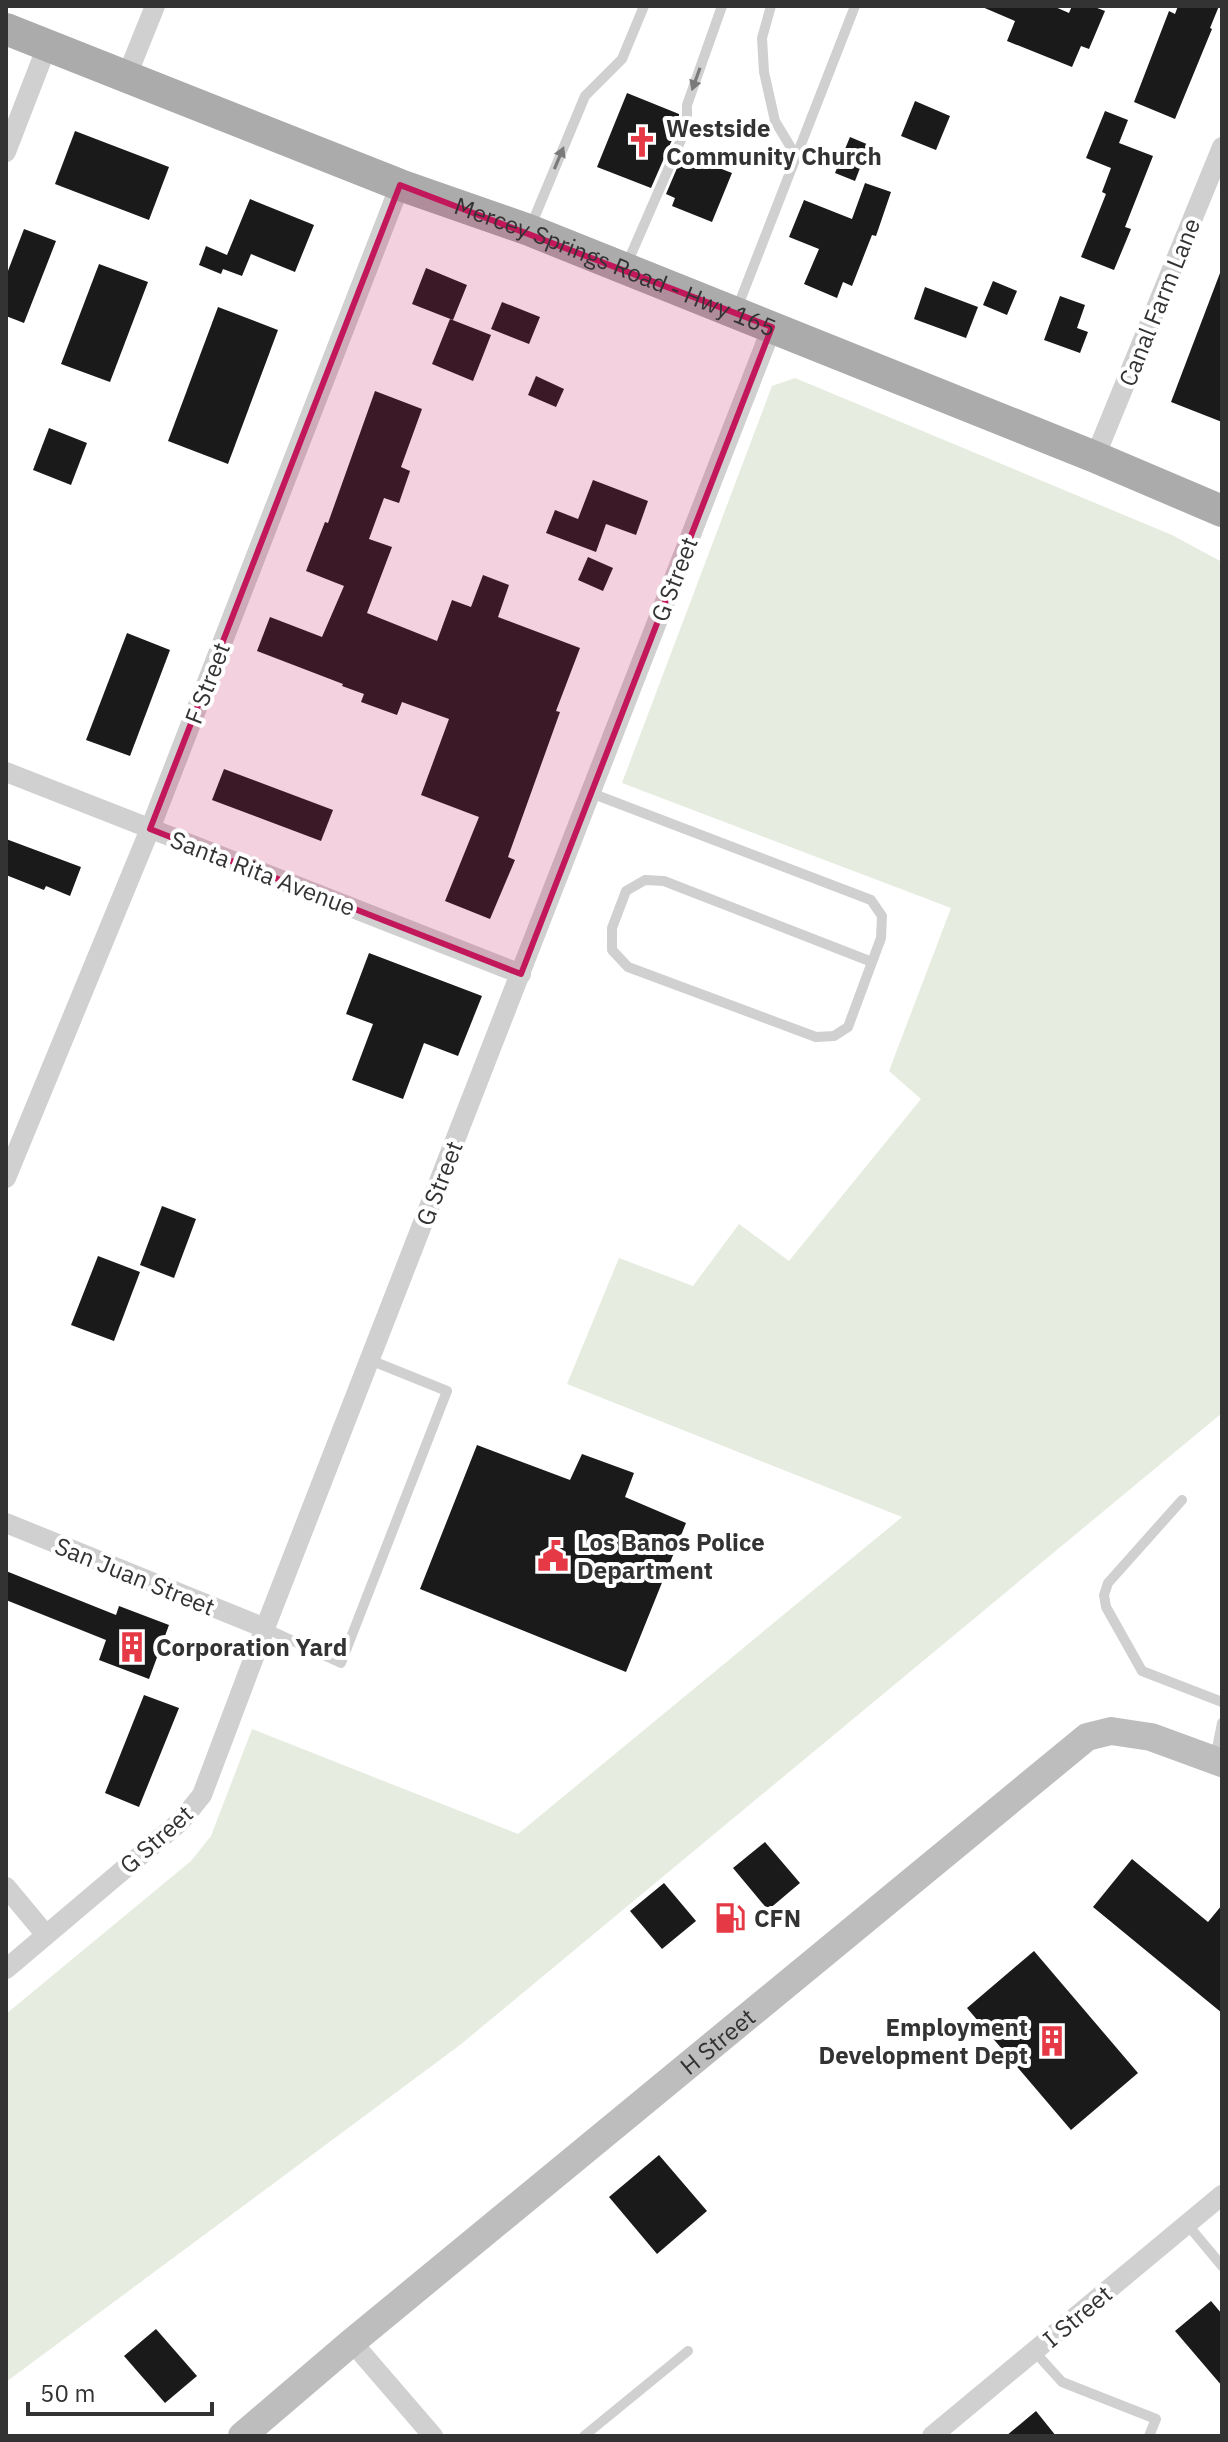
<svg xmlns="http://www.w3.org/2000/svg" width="1228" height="2442" viewBox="0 0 1228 2442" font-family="'IBM Plex Sans',sans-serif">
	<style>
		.green { fill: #e6ecdf }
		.building { fill: #1a1a1a }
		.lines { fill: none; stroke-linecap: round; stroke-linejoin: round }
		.lane { stroke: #d0d0d0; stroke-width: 10 }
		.street { stroke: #d0d0d0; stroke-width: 20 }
		.secondary { stroke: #bdbdbd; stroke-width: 28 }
		.primary { stroke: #ababab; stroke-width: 32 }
		.oneway { fill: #7a7a7a }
		.marked { fill: #c2185b; fill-opacity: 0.2; stroke: #c2185b; stroke-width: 6; stroke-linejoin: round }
		.labels { text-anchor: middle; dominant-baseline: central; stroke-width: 8; stroke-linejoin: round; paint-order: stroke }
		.poi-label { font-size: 24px; font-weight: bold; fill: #333; stroke: #fff; text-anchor: start }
		.street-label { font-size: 24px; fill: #333; stroke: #fff }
	</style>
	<rect width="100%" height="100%" fill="#fff"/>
	<path class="green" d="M 795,378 L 1172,535 L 1222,562 L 1222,1413 L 460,2045 L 6,2382 L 6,2014 L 191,1861 L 211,1836 L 252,1729 L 518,1834 L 902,1517 L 567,1384 L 619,1258 L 693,1286 L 739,1224 L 789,1261 L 921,1099 L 889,1071 L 951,908 L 622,783 L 772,386 Z"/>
	<g class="building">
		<path d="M 980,6 L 1053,6 L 1069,13 L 1072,6 L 1092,6 L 1105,11 L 1089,49 L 1081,46 L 1072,67 L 1007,41 L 1015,21 Z"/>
		<path d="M 1178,6 L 1219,6 L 1210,28 L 1212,29 L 1175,119 L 1134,102 L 1169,11 L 1175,14 Z"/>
		<path d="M 627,93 L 679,114 L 679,124 L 651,188 L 597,167 Z"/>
		<path d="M 915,101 L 950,116 L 936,150 L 901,136 Z"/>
		<path d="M 1105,111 L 1128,120 L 1119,143 L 1153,156 L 1125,227 L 1131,229 L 1114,270 L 1081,257 L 1106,194 L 1102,192 L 1111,168 L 1086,158 Z"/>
		<path d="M 75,131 L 169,167 L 149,220 L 55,184 Z"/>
		<path d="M 850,137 L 869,145 L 855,181 L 835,173 Z"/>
		<path d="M 683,154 L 732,173 L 712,222 L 672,206 L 675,198 L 666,194 Z"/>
		<path d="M 865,183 L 891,192 L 876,236 L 872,235 L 852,286 L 843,282 L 837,298 L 804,284 L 819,249 L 789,237 L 804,200 L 852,219 Z"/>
		<path d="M 250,199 L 314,225 L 295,272 L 251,254 L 242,276 L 223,269 L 221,274 L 199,265 L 206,246 L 227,255 Z"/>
		<path d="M 24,229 L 56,241 L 24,323 L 6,316 L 6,276 Z"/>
		<path d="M 99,264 L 148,282 L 110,382 L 61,364 Z"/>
		<path d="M 426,268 L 467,285 L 453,320 L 412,304 Z"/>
		<path d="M 1220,273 L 1222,274 L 1222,422 L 1171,402 Z"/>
		<path d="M 993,281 L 1017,291 L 1007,315 L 983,305 Z"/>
		<path d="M 925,287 L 978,307 L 966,338 L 914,319 Z"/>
		<path d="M 1060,296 L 1085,305 L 1077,328 L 1088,332 L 1080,353 L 1044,340 Z"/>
		<path d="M 502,302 L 540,317 L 529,344 L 491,329 Z"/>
		<path d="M 218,307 L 278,330 L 228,464 L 168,441 Z"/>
		<path d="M 450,319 L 491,335 L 473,381 L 432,364 Z"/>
		<path d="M 536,376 L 564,389 L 556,407 L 528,395 Z"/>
		<path d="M 375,391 L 422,409 L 401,467 L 410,471 L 399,503 L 384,498 L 369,539 L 392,547 L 367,613 L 437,641 L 452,600 L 471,607 L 483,575 L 509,585 L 498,617 L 580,648 L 556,711 L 560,712 L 508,857 L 515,860 L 490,919 L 445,901 L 479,817 L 421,795 L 449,719 L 402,702 L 397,715 L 361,702 L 364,694 L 342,686 L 343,684 L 257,651 L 270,617 L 322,637 L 344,586 L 306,571 L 325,522 L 328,523 Z"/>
		<path d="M 49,428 L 87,443 L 71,485 L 33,470 Z"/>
		<path d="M 593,480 L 648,501 L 636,535 L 606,524 L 596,552 L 546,533 L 555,510 L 578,519 Z"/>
		<path d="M 588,557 L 613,568 L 603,591 L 578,580 Z"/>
		<path d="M 127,633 L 170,650 L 130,756 L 86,740 Z"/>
		<path d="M 224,769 L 333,810 L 321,841 L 212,800 Z"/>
		<path d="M 6,839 L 81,867 L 70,896 L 46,886 L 44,890 L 6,875 Z"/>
		<path d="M 369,953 L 482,996 L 458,1056 L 424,1043 L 403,1099 L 352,1080 L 373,1024 L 346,1014 Z"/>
		<path d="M 162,1206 L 196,1219 L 174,1278 L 140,1265 Z"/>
		<path d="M 98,1256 L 140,1272 L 114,1341 L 71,1325 Z"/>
		<path d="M 477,1445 L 570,1480 L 582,1454 L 634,1473 L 625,1497 L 686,1523 L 626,1672 L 420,1589 Z"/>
		<path d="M 6,1571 L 116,1615 L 119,1606 L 169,1625 L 149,1679 L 99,1660 L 106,1640 L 6,1600 Z"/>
		<path d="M 144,1695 L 179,1708 L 139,1807 L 105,1793 Z"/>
		<path d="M 765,1842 L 800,1883 L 768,1910 L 733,1868 Z"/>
		<path d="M 1132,1859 L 1208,1922 L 1222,1905 L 1222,2013 L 1093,1907 Z"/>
		<path d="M 664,1883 L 696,1921 L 662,1949 L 630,1911 Z"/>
		<path d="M 1034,1951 L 1138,2073 L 1071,2130 L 967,2008 Z"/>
		<path d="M 659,2155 L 707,2211 L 657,2254 L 609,2197 Z"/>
		<path d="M 1211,2301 L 1222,2314 L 1222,2386 L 1175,2331 Z"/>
		<path d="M 156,2329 L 197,2376 L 165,2403 L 124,2356 Z"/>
		<path d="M 1036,2411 L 1056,2436 L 1006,2436 Z"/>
	</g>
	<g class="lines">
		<g class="lane">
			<path d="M 771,6 L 762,38 L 764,72 L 775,121 L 796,156"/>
			<path d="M 530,228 L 585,96 L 622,59 L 644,6"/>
			<path d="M 626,266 L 687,126 L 687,105 L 722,6"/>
			<path d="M 736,311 L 855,6"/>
			<path d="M 591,793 L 871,900 L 882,916 L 881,938 L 848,1027 L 834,1036 L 816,1037 L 628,967 L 612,950 L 612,928 L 626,891 L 645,880 L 664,881 L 872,962"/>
			<path d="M 1182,1500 L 1108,1583 L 1104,1595 L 1106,1607 L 1142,1671 L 1222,1702"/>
			<path d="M 265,1628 L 341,1663 L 447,1391 L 370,1360"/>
			<path d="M 1215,1758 L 1222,1723"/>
			<path d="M 1187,2224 L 1222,2266"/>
			<path d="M 1034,2351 L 1062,2382 L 1156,2419 L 1149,2436"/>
			<path d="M 584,2436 L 688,2351"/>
		</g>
		<g class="street">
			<path d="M 126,78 L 155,6"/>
			<path d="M 6,152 L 47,46"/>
			<path d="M 1095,457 L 1222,147"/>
			<path d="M 6,772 L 521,974"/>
			<path d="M 6,1178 L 150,829 L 400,185"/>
			<path d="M 6,1523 L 265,1628"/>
			<path d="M 6,1887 L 46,1935"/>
			<path d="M 6,1969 L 181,1821 L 202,1795 L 265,1628 L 772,327"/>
			<path d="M 352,2342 L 433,2436"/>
			<path d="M 932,2436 L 1222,2195"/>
		</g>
		<path class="secondary" id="s1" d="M 242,2436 L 352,2342 L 1087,1737 L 1111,1731 L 1151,1737 L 1222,1763"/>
		<path class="primary" id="s2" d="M 6,29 L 400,185 L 529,230 L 1095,457 L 1222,511"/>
	</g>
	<defs><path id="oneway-solid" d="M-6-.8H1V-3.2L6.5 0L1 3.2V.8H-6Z" transform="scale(2)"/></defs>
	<g class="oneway">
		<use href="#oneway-solid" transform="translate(696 79) rotate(110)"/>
		<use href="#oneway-solid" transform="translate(559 158) rotate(-67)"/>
	</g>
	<path class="marked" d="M 400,185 L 772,327 L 521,974 L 150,829 Z"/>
	<defs>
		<symbol id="church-bare" viewBox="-9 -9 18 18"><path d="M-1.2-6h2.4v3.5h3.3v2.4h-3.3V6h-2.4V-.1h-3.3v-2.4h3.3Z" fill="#e63946" stroke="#fff" stroke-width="2.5" paint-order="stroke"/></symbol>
		<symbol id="civic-bare" viewBox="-9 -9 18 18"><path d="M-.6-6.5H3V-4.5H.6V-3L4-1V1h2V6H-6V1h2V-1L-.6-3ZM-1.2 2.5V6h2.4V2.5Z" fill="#e63946" stroke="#fff" stroke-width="2.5" paint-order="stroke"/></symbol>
		<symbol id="building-bare" viewBox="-9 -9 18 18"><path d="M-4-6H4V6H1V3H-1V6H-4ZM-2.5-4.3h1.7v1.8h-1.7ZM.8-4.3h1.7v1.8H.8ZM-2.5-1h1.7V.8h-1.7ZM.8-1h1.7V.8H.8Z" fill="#e63946" stroke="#fff" stroke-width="2.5" paint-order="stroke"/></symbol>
		<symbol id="fuel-bare" viewBox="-9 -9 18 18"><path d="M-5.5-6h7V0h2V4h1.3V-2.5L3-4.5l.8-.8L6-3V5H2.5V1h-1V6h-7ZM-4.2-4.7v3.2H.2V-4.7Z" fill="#e63946" stroke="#fff" stroke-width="2.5" paint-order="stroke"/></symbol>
	</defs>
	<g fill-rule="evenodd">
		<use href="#church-bare" x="620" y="120" width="44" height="44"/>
		<use href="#civic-bare" x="531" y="1534" width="44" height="44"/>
		<use href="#building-bare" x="110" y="1625" width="44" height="44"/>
		<use href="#fuel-bare" x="708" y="1896" width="44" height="44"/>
		<use href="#building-bare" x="1030" y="2019" width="44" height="44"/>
	</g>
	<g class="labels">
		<g class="poi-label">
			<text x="666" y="128">Westside<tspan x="666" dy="28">Community Church</tspan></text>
			<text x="577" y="1542">Los Banos Police<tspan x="577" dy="28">Department</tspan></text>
			<text x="156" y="1647">Corporation Yard</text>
			<text x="754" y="1918">CFN</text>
			<text x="1028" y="2027" text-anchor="end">Employment<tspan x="1028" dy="28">Development Dept</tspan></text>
		</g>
		<g class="street-label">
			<text stroke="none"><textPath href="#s2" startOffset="654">Mercey Springs Road - Hwy 165</textPath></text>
			<text transform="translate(1159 302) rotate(-68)">Canal Farm Lane</text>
			<text transform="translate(674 579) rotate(-69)">G Street</text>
			<text transform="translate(207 683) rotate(-69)">F Street</text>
			<text transform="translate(263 873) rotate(21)">Santa Rita Avenue</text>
			<text transform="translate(439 1183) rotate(-69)">G Street</text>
			<text transform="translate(135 1576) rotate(22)">San Juan Street</text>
			<text transform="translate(156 1839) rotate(-42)">G Street</text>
			<text stroke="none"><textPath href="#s1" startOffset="618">H Street</textPath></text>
			<text transform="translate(1077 2316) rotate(-40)">I Street</text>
		</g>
	</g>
	<rect width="1228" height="2442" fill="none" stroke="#333333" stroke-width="16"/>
	<path d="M28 2402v12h184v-12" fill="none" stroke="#333333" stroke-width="4"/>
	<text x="40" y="2402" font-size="24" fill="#333333" stroke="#ffffff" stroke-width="6" paint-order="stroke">50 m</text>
</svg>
